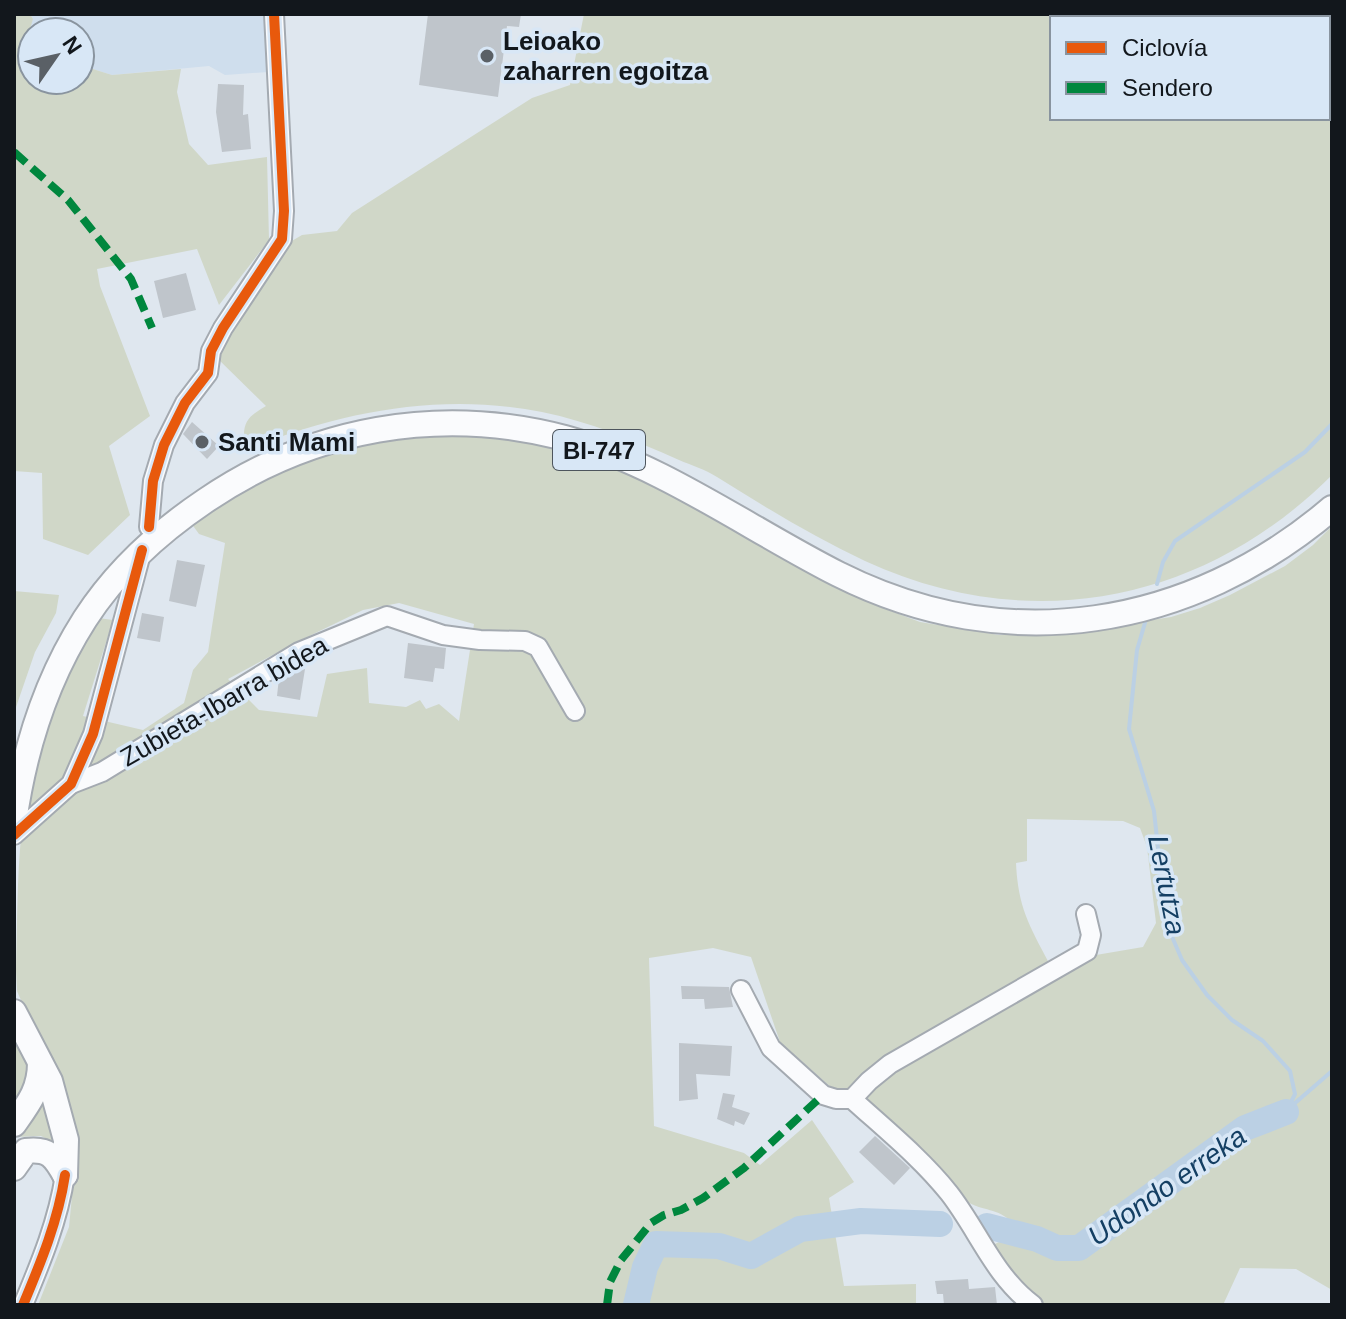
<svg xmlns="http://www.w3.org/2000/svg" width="1346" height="1319" viewBox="0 0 1346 1319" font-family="Helvetica,sans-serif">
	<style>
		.built { fill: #cfdeed }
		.green { fill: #d0d7c8; fill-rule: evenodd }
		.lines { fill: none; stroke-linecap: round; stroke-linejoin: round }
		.stream { stroke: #bbd0e4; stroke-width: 4 }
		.river { stroke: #bbd0e4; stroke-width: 26 }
		.building { fill: #bfc5cb }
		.minor-casing { stroke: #a4aab1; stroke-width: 22 }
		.major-casing { stroke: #a4aab1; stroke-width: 28 }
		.minor { stroke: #fafbfd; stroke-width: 18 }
		.major { stroke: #fafbfd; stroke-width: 24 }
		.quiet { stroke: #00873e; stroke-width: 8; stroke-dasharray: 16 8; stroke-linecap: butt }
		.cycleway-casing { stroke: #d8e7f6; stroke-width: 15 }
		.cycleway { stroke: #e8590c; stroke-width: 10 }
		.poi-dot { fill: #5a6066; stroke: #d8e7f6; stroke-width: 3 }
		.labels { text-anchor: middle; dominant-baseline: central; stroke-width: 7; stroke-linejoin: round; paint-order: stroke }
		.shield { fill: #d8e7f6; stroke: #4d555d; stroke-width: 2 }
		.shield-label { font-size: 24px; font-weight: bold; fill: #12171c }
		.poi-label { font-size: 26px; font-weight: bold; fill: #12171c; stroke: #d8e7f6; text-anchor: start }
		.street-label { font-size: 26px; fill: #12171c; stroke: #d8e7f6 }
		.water-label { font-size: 28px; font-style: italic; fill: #143f63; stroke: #d8e7f6 }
	</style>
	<rect width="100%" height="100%" fill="#dfe7ef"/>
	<path class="built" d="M 30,14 L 264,14 L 268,72 L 225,75 L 209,66 L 112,75 L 80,65 L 80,32 L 34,32 L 29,29 L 33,19 Z"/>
	<g class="green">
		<path d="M 14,14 L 30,14 L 33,19 L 30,29 L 34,32 L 32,80 L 80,80 L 80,65 L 112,75 L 181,69 L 177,92 L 189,144 L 208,165 L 267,157 L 269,240 L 219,305 L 197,249 L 97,269 L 100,286 L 150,416 L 109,446 L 130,515 L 88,555 L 43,539 L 42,473 L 14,471 Z"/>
		<path d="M 584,14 L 1322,14 L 1323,18 L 1052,18 L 1052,118 L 1328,118 L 1328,39 L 1332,51 L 1332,475 C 1204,603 1030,637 865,561 C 814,537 765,507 717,477 C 706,470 691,465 679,460 C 634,440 590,422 542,412 C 442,392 345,411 252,447 L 244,439 C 243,420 251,415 266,406 L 216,357 L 220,344 L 285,245 L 302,235 L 337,231 L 352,213 L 532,98 L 570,85 Z"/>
		<path d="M 459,433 L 526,438 L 594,456 L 677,497 L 822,579 L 875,605 L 920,622 L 999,635 L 1068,633 L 1171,617 L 1200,608 L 1230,595 L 1285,566 L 1313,545 L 1332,526 L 1332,1290 L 1296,1269 L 1240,1268 L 1223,1305 L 1044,1305 L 1022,1287 L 989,1247 L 1005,1239 L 1014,1224 C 996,1206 985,1213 964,1200 L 867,1098 L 834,1090 L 780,1042 L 751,957 L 713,948 L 649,958 L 654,1126 L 744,1153 L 760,1165 L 812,1120 L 854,1182 L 829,1198 L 844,1286 L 916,1284 L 916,1305 L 38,1305 L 69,1227 L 76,1154 L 35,1032 L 17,991 L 16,970 C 18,906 16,838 31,775 C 45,720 70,668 98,618 L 113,620 L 83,716 L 143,730 L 184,703 L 193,670 L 208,652 L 225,543 L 199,534 L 191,523 C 239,490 291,462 347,447 C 384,438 422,436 459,433 ZM 399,603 L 474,624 L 459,721 L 439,704 L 426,709 L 420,700 L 406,707 L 369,703 L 367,668 L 327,674 L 317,717 L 259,710 L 228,679 L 301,640 L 363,610 ZM 1027,819 L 1123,821 L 1140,828 L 1147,847 L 1156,923 L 1143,947 L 1049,963 C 1029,925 1018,907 1016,863 L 1027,861 Z"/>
		<path d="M 14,591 L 59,595 L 56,613 L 35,652 L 14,713 Z"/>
		<path d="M 14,1040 L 34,1067 L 14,1116 Z"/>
		<path d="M 42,1098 L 57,1144 L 41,1136 L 14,1137 Z"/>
	</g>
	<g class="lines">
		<g class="stream">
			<path d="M 1157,584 L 1163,562 L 1175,541 L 1305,452 L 1332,424"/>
			<path d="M 1147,616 L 1137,650 L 1129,729 L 1154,811 L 1164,904 L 1170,932 L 1182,960 L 1207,995 L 1232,1020 L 1263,1041 L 1290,1071 L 1295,1094 L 1286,1112"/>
			<path d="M 1287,1110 L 1332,1071"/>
		</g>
		<g class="river">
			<path d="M 987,1226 L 1037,1239 L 1057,1248 L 1079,1248 L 1245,1128 L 1286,1112"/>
			<path d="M 636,1305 L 645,1267 L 656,1244 L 719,1246 L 751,1256 L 800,1229 L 861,1221 L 940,1224"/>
		</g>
	</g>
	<g class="building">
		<path d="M 428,14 L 521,14 L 519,27 L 507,26 L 498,97 L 419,85 Z"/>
		<path d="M 218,84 L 244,85 L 243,115 L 248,114 L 251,149 L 222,152 L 216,112 Z"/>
		<path d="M 186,273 L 196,310 L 163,318 L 154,281 Z"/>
		<path d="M 192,422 L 219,446 L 207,459 L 183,434 Z"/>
		<path d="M 177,560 L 205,565 L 196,607 L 169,601 Z"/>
		<path d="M 142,613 L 164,617 L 160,642 L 137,638 Z"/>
		<path d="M 408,643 L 446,648 L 444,669 L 435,668 L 433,682 L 404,678 Z"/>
		<path d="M 295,668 L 305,669 L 300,700 L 277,696 L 279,678 Z"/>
		<path d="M 681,986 L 729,987 L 733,1007 L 705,1009 L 704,999 L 682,999 Z"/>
		<path d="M 679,1043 L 732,1046 L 730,1076 L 696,1074 L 698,1099 L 679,1101 Z"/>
		<path d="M 723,1093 L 735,1095 L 732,1107 L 750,1113 L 744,1125 L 735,1121 L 734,1126 L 717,1119 Z"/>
		<path d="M 875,1136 L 910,1168 L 894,1185 L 859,1152 Z"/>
		<path d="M 968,1279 L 969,1289 L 995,1287 L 997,1305 L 944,1305 L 943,1294 L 937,1294 L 935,1281 Z"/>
	</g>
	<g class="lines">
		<defs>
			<g id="minor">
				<path d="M 1328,14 L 1332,25"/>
				<path d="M 149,527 L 153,481 L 164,445 L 185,403 L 208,373 L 211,351 L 223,328 L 282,239 L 284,211 L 274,14"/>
				<path d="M 71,784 L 102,772 L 299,652 L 387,616 L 443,635 L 480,640 L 525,641 L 538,647 L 575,711"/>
				<path d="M 14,835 L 71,784 L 93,734 L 142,550"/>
				<path d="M 741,990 L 771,1048 L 823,1095 L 836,1099 L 852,1099 C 885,1129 921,1158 949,1193 C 978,1230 994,1276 1033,1305"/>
				<path d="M 852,1099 L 869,1081 L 890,1064 L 1087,951 L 1091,935 L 1086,914"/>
				<path d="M 23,1305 C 41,1262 58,1221 65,1175"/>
			</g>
			<g id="major">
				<path d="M 14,822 C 24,750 46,680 85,619 C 116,571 159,532 205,501 C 312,428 439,405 565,438 C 661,464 749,529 838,574 C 1007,659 1190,629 1332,508"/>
				<path d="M 14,1012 L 50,1081 L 66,1140 L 65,1175"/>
				<path d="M 14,1124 C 29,1103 40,1089 40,1063"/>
				<path d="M 14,1168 L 26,1151 C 49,1148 55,1157 65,1175"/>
			</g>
		</defs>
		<use href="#minor" class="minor-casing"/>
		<use href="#major" class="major-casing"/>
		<use href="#minor" class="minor"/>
		<use href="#major" class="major"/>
		<g class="quiet">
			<path d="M 14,152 L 68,200 L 131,279 L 152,328"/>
			<path d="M 607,1305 L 610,1282 L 621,1260 L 651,1223 L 664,1215 L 681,1210 L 703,1198 L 744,1168 L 823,1095"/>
		</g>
		<defs>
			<g id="cycleway">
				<path d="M 149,527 L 153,481 L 164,445 L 185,403 L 208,373 L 211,351 L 223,328 L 282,239 L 284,211 L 274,14"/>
				<path d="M 14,835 L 71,784 L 93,734 L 142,550"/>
				<path d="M 23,1305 C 41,1262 58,1221 65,1175"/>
			</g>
		</defs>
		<use href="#cycleway" class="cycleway-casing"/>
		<use href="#cycleway" class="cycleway"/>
	</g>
	<g class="poi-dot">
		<circle cx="487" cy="56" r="8"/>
		<circle cx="202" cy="442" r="8"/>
	</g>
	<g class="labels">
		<rect class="shield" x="553" y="430" width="92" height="40" rx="6"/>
		<g class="shield-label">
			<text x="599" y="450">BI-747</text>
		</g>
		<g class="poi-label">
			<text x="503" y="41">Leioako<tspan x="503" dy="30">zaharren egoitza</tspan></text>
			<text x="218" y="442">Santi Mami</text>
		</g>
		<g class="street-label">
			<text transform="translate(224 701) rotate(-30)">Zubieta-Ibarra bidea</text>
		</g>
		<g class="water-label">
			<text transform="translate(1167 885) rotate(79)">Lertutza</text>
			<text transform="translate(1167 1186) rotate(-35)">Udondo erreka</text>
		</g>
	</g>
	<rect width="1346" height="1319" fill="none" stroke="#12171c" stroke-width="32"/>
	<rect x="1050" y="16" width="280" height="104" fill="#d8e7f6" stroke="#89949f" stroke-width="2"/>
	<rect x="1066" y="42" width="40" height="12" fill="#e8590c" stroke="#89949f" stroke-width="2"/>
	<text x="1122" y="56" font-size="24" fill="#12171c">Ciclovía</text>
	<rect x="1066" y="82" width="40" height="12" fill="#00873e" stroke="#89949f" stroke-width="2"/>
	<text x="1122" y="96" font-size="24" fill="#12171c">Sendero</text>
	<g transform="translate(56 56) rotate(56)"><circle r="38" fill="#d8e7f6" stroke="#89949f" stroke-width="2"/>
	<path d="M0-6L14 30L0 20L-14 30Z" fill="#5a6066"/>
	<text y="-12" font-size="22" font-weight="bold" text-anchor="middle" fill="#12171c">N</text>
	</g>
</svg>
